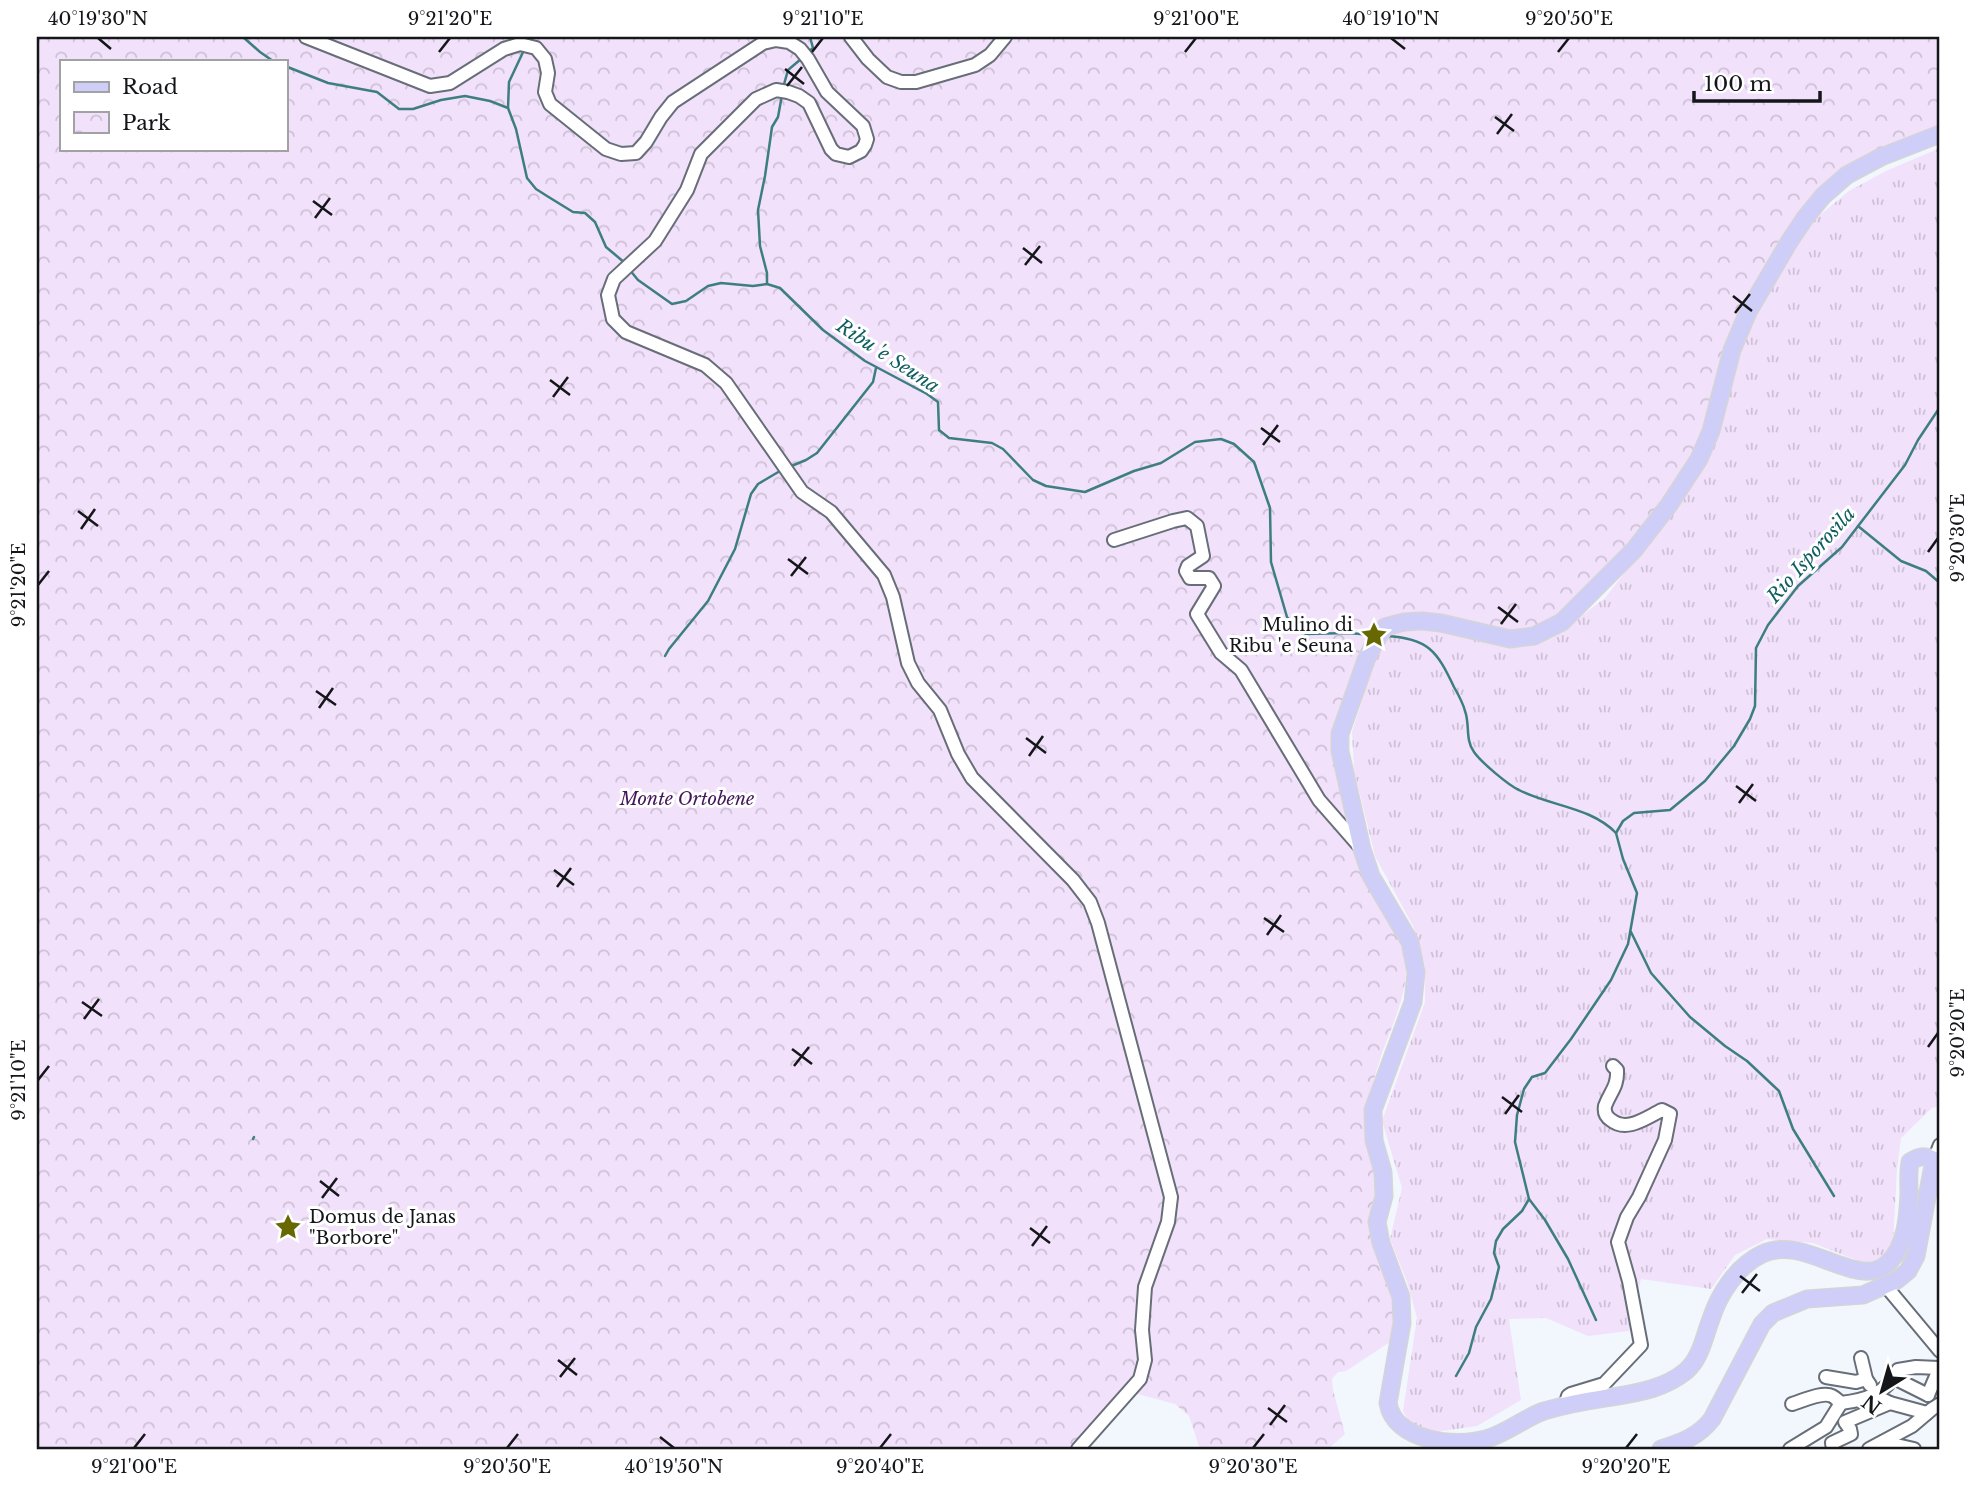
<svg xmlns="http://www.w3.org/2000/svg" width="1977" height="1486" viewBox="0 0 1977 1486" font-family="'Libre Baskerville',serif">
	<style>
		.grass { fill: url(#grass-tufts) }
		.park { fill: url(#park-crowns); fill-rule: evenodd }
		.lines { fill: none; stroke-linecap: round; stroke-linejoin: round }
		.stream { stroke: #3d7e81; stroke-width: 2.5 }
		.minor-casing { stroke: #676e77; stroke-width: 16 }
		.major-casing { stroke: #d5d5d6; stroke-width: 19 }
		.minor { stroke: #fff; stroke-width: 12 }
		.major { stroke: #cecef9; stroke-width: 16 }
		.ticks { fill: none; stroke: #14161a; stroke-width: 2.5 }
		.labels { text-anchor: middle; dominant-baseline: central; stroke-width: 6; stroke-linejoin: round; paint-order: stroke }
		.poi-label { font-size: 18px; fill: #14161a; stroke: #fff; text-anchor: end }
		.park-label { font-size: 18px; font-style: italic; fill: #431659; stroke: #fff }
		.water-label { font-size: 19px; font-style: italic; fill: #0f5e60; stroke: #fff }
		.neatline { fill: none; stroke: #14161a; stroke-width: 2.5 }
		.ticks-label { font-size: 18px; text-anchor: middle; fill: #14161a }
	</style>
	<defs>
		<pattern id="grass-tufts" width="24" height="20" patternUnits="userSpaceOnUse" patternTransform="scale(1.75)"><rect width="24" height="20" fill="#f1e1fa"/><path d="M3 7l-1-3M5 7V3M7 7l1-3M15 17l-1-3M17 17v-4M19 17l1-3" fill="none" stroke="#cec0d6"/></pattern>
		<pattern id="park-crowns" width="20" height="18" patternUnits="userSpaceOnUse" patternTransform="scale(1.75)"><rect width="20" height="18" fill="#f1e1fa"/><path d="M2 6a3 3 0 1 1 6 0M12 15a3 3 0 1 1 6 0" fill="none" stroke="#cec0d6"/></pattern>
	</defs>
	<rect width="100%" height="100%" fill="#f2f7fe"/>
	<path class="grass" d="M 1940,148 L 1940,1106 L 1932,1108 L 1901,1138 L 1897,1169 L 1893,1242 L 1882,1258 L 1864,1263 L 1813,1243 L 1767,1239 L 1735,1255 L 1711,1289 L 1641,1279 L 1629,1331 L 1588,1336 L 1546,1318 L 1509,1319 L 1521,1400 L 1477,1426 L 1435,1432 L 1410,1423 L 1403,1411 L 1417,1318 L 1407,1282 L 1390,1239 L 1402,1188 L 1382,1121 L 1425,1002 L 1425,967 L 1413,926 L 1375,856 L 1354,770 L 1352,732 L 1375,660 L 1390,631 L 1455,631 L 1512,646 L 1552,638 L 1605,598 L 1674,509 L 1717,440 L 1726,409 L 1738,351 L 1756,307 L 1799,237 L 1814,220 L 1849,191 L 1886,171 Z"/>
	<path class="park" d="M 37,37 L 1940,37 L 1940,128 L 1927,134 L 1798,215 L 1773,251 L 1748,298 L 1698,448 L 1683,473 L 1651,516 L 1605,570 L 1568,606 L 1551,620 L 1533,630 L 1521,631 L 1497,631 L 1391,620 L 1343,704 L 1355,851 C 1363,886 1384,906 1399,937 C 1418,975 1394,1019 1381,1056 C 1375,1075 1370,1094 1364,1113 C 1364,1138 1376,1164 1375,1188 C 1374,1203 1368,1216 1371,1231 C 1375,1256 1389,1279 1393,1304 C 1394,1317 1392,1329 1390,1342 L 1346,1371 L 1338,1372 L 1332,1379 L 1333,1390 L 1345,1434 L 1328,1449 L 1200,1449 L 1189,1416 L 1175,1404 L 1134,1393 L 1067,1449 L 37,1449 ZM 61,61 L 285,61 L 285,149 L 61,149 Z"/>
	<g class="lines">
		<g class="stream">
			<path d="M 243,37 L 260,52 L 273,61"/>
			<path d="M 808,52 L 813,48 L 810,37"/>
			<path d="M 285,66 L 328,83 L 377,92 L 399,109 L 413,109 L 441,100 L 465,96 L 490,101 L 508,108 L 516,129 L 527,178 L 536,189 L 547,196 L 573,212 L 585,213 L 595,222 L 606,247 L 625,263"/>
			<path d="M 783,88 L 788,70 L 801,59"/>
			<path d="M 508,108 L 509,82 L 524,50"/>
			<path d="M 629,269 L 638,280 L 672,304 L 686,301 L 708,286 L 721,283 L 753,286 L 767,284 L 780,288 L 823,330 L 865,361 L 927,394 L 938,402 L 939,430 L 949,438 L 992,443 L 1003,449 L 1033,480 L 1046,486 L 1085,492 L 1134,471 L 1161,463 L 1195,442 L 1221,439 L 1234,444 L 1254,462 L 1270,508 L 1271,562 L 1287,617 L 1296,627 L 1306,634 L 1348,633 L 1373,635"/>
			<path d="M 767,283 L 767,273 L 760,246 L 758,210 L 765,176 L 772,127 L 778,117 L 782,95"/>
			<path d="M 789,467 L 806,460 L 817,453 L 873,382 L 876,368"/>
			<path d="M 1858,526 L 1901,561 L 1926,571 L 1940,583"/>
			<path d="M 1386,636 C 1428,638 1437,651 1454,687 C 1458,694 1463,703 1465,711 C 1470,724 1465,740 1474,752 C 1481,762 1508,785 1519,790 C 1550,806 1591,807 1616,833"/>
			<path d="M 665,656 L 669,649 L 708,601 L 735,549 L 751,494 L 758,484 L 780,471"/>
			<path d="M 1631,932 L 1651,973 L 1690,1017 L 1725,1046 L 1747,1061 L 1779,1091 L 1793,1129 L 1834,1196"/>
			<path d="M 253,1139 L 254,1137"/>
			<path d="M 1596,1320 L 1568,1259 L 1545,1220 L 1529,1199 L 1515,1142 L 1517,1115 L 1524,1089 L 1532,1077 L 1545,1073 L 1571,1039 L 1611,980 L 1628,944 L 1637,893 L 1623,859 L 1616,833 L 1623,821 L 1634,813 L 1670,810 L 1705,781 L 1734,746 L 1750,719 L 1755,706 L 1756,648 L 1768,625 L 1798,586 L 1842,547 L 1905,465 L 1918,440 L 1940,407"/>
			<path d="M 1456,1376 L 1469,1353 L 1476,1327 L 1491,1299 L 1499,1267 L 1494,1253 L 1496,1241 L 1503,1229 L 1522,1211 L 1529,1199"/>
		</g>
		<defs>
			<g id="minor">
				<path d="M 306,37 L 430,86 L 450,83 L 504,49 L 520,44 L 536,48 L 545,59 L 548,73 L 545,92 L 550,104 L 606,149 L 621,154 L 636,153 L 646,142 L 661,117 L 673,102 L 763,43 L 776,40 L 789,42 L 800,49 L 808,59 L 827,92 L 863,126 L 867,139 L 865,145 L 861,151 L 849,157 L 836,154 L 831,149 L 809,103 L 799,96 L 788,92 L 776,90 L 756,99 L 701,154 L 687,190 L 655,241 L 614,279 L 608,295 L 613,319 L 626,332 L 705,365 L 726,383 L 802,492 L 831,512 L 884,575 L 893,597 L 908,663 L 918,683 L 940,710 L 958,754 L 972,778 L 1073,880 L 1090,902 L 1098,923 L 1171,1197 L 1168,1222 L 1145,1287 L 1142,1330 L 1145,1360 L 1140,1379 L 1078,1449"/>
				<path d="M 851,37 L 868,59 L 887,77 L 901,82 L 916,82 L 975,65 L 990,55 L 1005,37"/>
				<path d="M 1114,540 L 1173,521 L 1187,518 L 1197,526 L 1203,556 L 1188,566 L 1186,571 L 1190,578 L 1209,578 L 1214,586 L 1197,614 L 1221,653 L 1241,670 L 1319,800 L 1361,848"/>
				<path d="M 1934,1160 L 1940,1145"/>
				<path d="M 1885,1285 L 1940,1351"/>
				<path d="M 1861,1358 L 1866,1379 L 1870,1385"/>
				<path d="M 1826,1377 L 1856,1382 L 1866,1379"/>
				<path d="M 1894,1378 L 1928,1395"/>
				<path d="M 1928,1395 L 1940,1367"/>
				<path d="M 1884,1400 L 1890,1403 L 1927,1413"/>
				<path d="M 1792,1404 C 1802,1401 1823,1391 1832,1396 C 1836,1398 1838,1401 1841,1403 C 1866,1400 1886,1394 1898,1370 L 1916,1367 L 1939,1368"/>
				<path d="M 1565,1406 L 1568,1396 L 1571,1394 L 1604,1384 L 1641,1345 L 1629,1281 L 1618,1242 L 1627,1217 L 1639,1197 L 1665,1140 L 1670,1114 L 1662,1110 C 1647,1117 1627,1133 1611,1120 C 1606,1117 1604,1112 1605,1106 C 1610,1092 1618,1087 1617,1070 L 1613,1066"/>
				<path d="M 1883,1442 L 1914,1449"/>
				<path d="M 1790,1449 L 1826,1427 L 1841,1403"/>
				<path d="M 1833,1449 L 1832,1443 L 1851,1434 L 1850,1429 L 1845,1422 L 1890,1403"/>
				<path d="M 1869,1449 L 1912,1426 L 1932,1409 L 1940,1404"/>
			</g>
			<path id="major" d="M 1661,1449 C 1682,1442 1698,1437 1712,1419 L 1762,1324 L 1773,1313 L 1807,1299 L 1863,1295 L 1897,1280 L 1908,1271 L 1916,1256 L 1934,1160 C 1924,1155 1919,1156 1910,1162 C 1908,1173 1909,1183 1909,1194 C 1908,1216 1906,1247 1888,1263 C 1858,1292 1805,1233 1762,1254 C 1737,1266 1719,1294 1711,1319 C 1704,1337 1701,1358 1686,1371 C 1663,1390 1635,1393 1606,1398 C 1586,1401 1564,1405 1544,1411 C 1524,1418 1507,1433 1486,1439 C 1456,1448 1394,1441 1388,1403 L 1402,1323 L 1401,1297 L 1381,1243 L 1377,1222 L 1384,1196 L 1383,1172 L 1374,1140 L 1373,1110 L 1413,1002 L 1416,972 L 1410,942 L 1371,876 L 1362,849 L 1340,751 L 1340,734 L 1366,660 L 1375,642 L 1385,627 L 1404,622 L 1422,621 L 1441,623 L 1510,639 L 1534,636 L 1562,622 L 1634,550 L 1669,505 L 1699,459 L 1711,431 L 1732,350 L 1748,312 L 1789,242 L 1805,218 L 1823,196 L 1847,175 L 1881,157 L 1940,134"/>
		</defs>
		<use href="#minor" class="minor-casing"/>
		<use href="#major" class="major-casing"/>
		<use href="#minor" class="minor"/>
		<use href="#major" class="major"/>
	</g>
	<path class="ticks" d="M 98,38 L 111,49M 1391,38 L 1405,49M 439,52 L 450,38M 812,52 L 823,38M 1185,52 L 1196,38M 1558,52 L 1569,38M 785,69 L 804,84M 787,86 L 802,67M 1495,117 L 1514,131M 1497,134 L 1512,114M 313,201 L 332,215M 315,218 L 330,198M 1023,248 L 1042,263M 1025,265 L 1040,246M 1733,296 L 1752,311M 1735,313 L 1750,294M 550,380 L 570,395M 553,397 L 568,377M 1261,428 L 1280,442M 1263,445 L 1278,425M 78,511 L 98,526M 81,529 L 95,509M 1928,552 L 1938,538M 788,559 L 808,574M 791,576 L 806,557M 38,585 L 49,571M 1498,607 L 1518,622M 1501,624 L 1516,604M 316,691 L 336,705M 319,708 L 333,688M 1026,738 L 1046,753M 1029,756 L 1043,736M 1736,786 L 1756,801M 1739,803 L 1753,784M 554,870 L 574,885M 557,887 L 571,868M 1264,918 L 1284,932M 1267,935 L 1281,915M 82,1002 L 102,1016M 84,1019 L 99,999M 1928,1047 L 1938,1033M 792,1049 L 812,1064M 794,1066 L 809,1047M 38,1080 L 49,1066M 1502,1097 L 1522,1112M 1505,1114 L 1519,1095M 320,1181 L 339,1196M 322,1198 L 337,1178M 1030,1228 L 1050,1243M 1032,1246 L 1047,1226M 1740,1276 L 1760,1291M 1742,1293 L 1757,1274M 558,1360 L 577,1375M 560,1377 L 575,1358M 1268,1408 L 1287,1422M 1270,1425 L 1285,1405M 660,1437 L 674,1448M 134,1448 L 145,1434M 507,1448 L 518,1434M 880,1448 L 891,1434M 1253,1448 L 1264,1434M 1626,1448 L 1637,1434"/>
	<defs>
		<symbol id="sight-bare" viewBox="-9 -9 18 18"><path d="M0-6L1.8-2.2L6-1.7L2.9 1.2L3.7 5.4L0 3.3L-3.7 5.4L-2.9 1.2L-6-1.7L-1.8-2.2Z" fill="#686803" stroke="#fff" stroke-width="2.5" paint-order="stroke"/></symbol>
	</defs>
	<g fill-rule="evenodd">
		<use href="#sight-bare" x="1355" y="616" width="38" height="38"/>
		<use href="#sight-bare" x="269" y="1208" width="38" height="38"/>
	</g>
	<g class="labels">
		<g class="poi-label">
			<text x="1353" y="625">Mulino di<tspan x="1353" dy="21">Ribu 'e Seuna</tspan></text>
			<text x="309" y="1217" text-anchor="start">Domus de Janas<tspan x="309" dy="21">"Borbore"</tspan></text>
		</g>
		<g class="park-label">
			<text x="687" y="799">Monte Ortobene</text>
		</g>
		<g class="water-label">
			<text transform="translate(888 356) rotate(33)">Ribu 'e Seuna</text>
			<text transform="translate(1811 555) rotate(-48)">Rio Isporosila</text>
		</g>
	</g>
	<rect width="1977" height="1486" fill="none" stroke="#ffffff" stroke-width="77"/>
	<rect x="60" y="60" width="228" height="91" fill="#ffffff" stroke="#a1a2a3" stroke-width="2"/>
	<rect x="74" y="82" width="35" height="10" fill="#cecef9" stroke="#a1a2a3" stroke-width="2"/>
	<text x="122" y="94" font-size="21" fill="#14161a">Road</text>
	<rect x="74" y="112" width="35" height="21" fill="url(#park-crowns)" stroke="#a1a2a3" stroke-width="2"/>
	<text x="122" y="130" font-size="21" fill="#14161a">Park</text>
	<g transform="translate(1882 1391) rotate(217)" stroke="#ffffff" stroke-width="5" paint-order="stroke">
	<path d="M0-5L12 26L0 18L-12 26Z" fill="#14161a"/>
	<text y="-10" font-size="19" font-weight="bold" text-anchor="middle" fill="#14161a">N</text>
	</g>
	<path d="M1694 91v10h126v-10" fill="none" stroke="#14161a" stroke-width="3.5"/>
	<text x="1704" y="91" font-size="21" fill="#14161a" stroke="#ffffff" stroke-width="5" paint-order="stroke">100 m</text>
	<rect x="38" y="38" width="1900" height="1410" class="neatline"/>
	<g class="ticks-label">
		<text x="98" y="25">40°19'30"N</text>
		<text x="450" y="25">9°21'20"E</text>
		<text x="823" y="25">9°21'10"E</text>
		<text x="1196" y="25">9°21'00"E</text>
		<text x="1391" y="25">40°19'10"N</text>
		<text x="1569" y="25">9°20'50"E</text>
		<text transform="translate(1958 538) rotate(-90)" y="6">9°20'30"E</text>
		<text transform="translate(19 585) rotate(-90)" y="6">9°21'20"E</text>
		<text transform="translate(1958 1033) rotate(-90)" y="6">9°20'20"E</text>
		<text transform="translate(19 1080) rotate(-90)" y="6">9°21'10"E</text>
		<text x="134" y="1473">9°21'00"E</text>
		<text x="507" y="1473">9°20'50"E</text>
		<text x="674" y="1473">40°19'50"N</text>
		<text x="880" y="1473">9°20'40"E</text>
		<text x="1253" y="1473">9°20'30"E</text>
		<text x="1626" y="1473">9°20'20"E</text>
	</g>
</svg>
